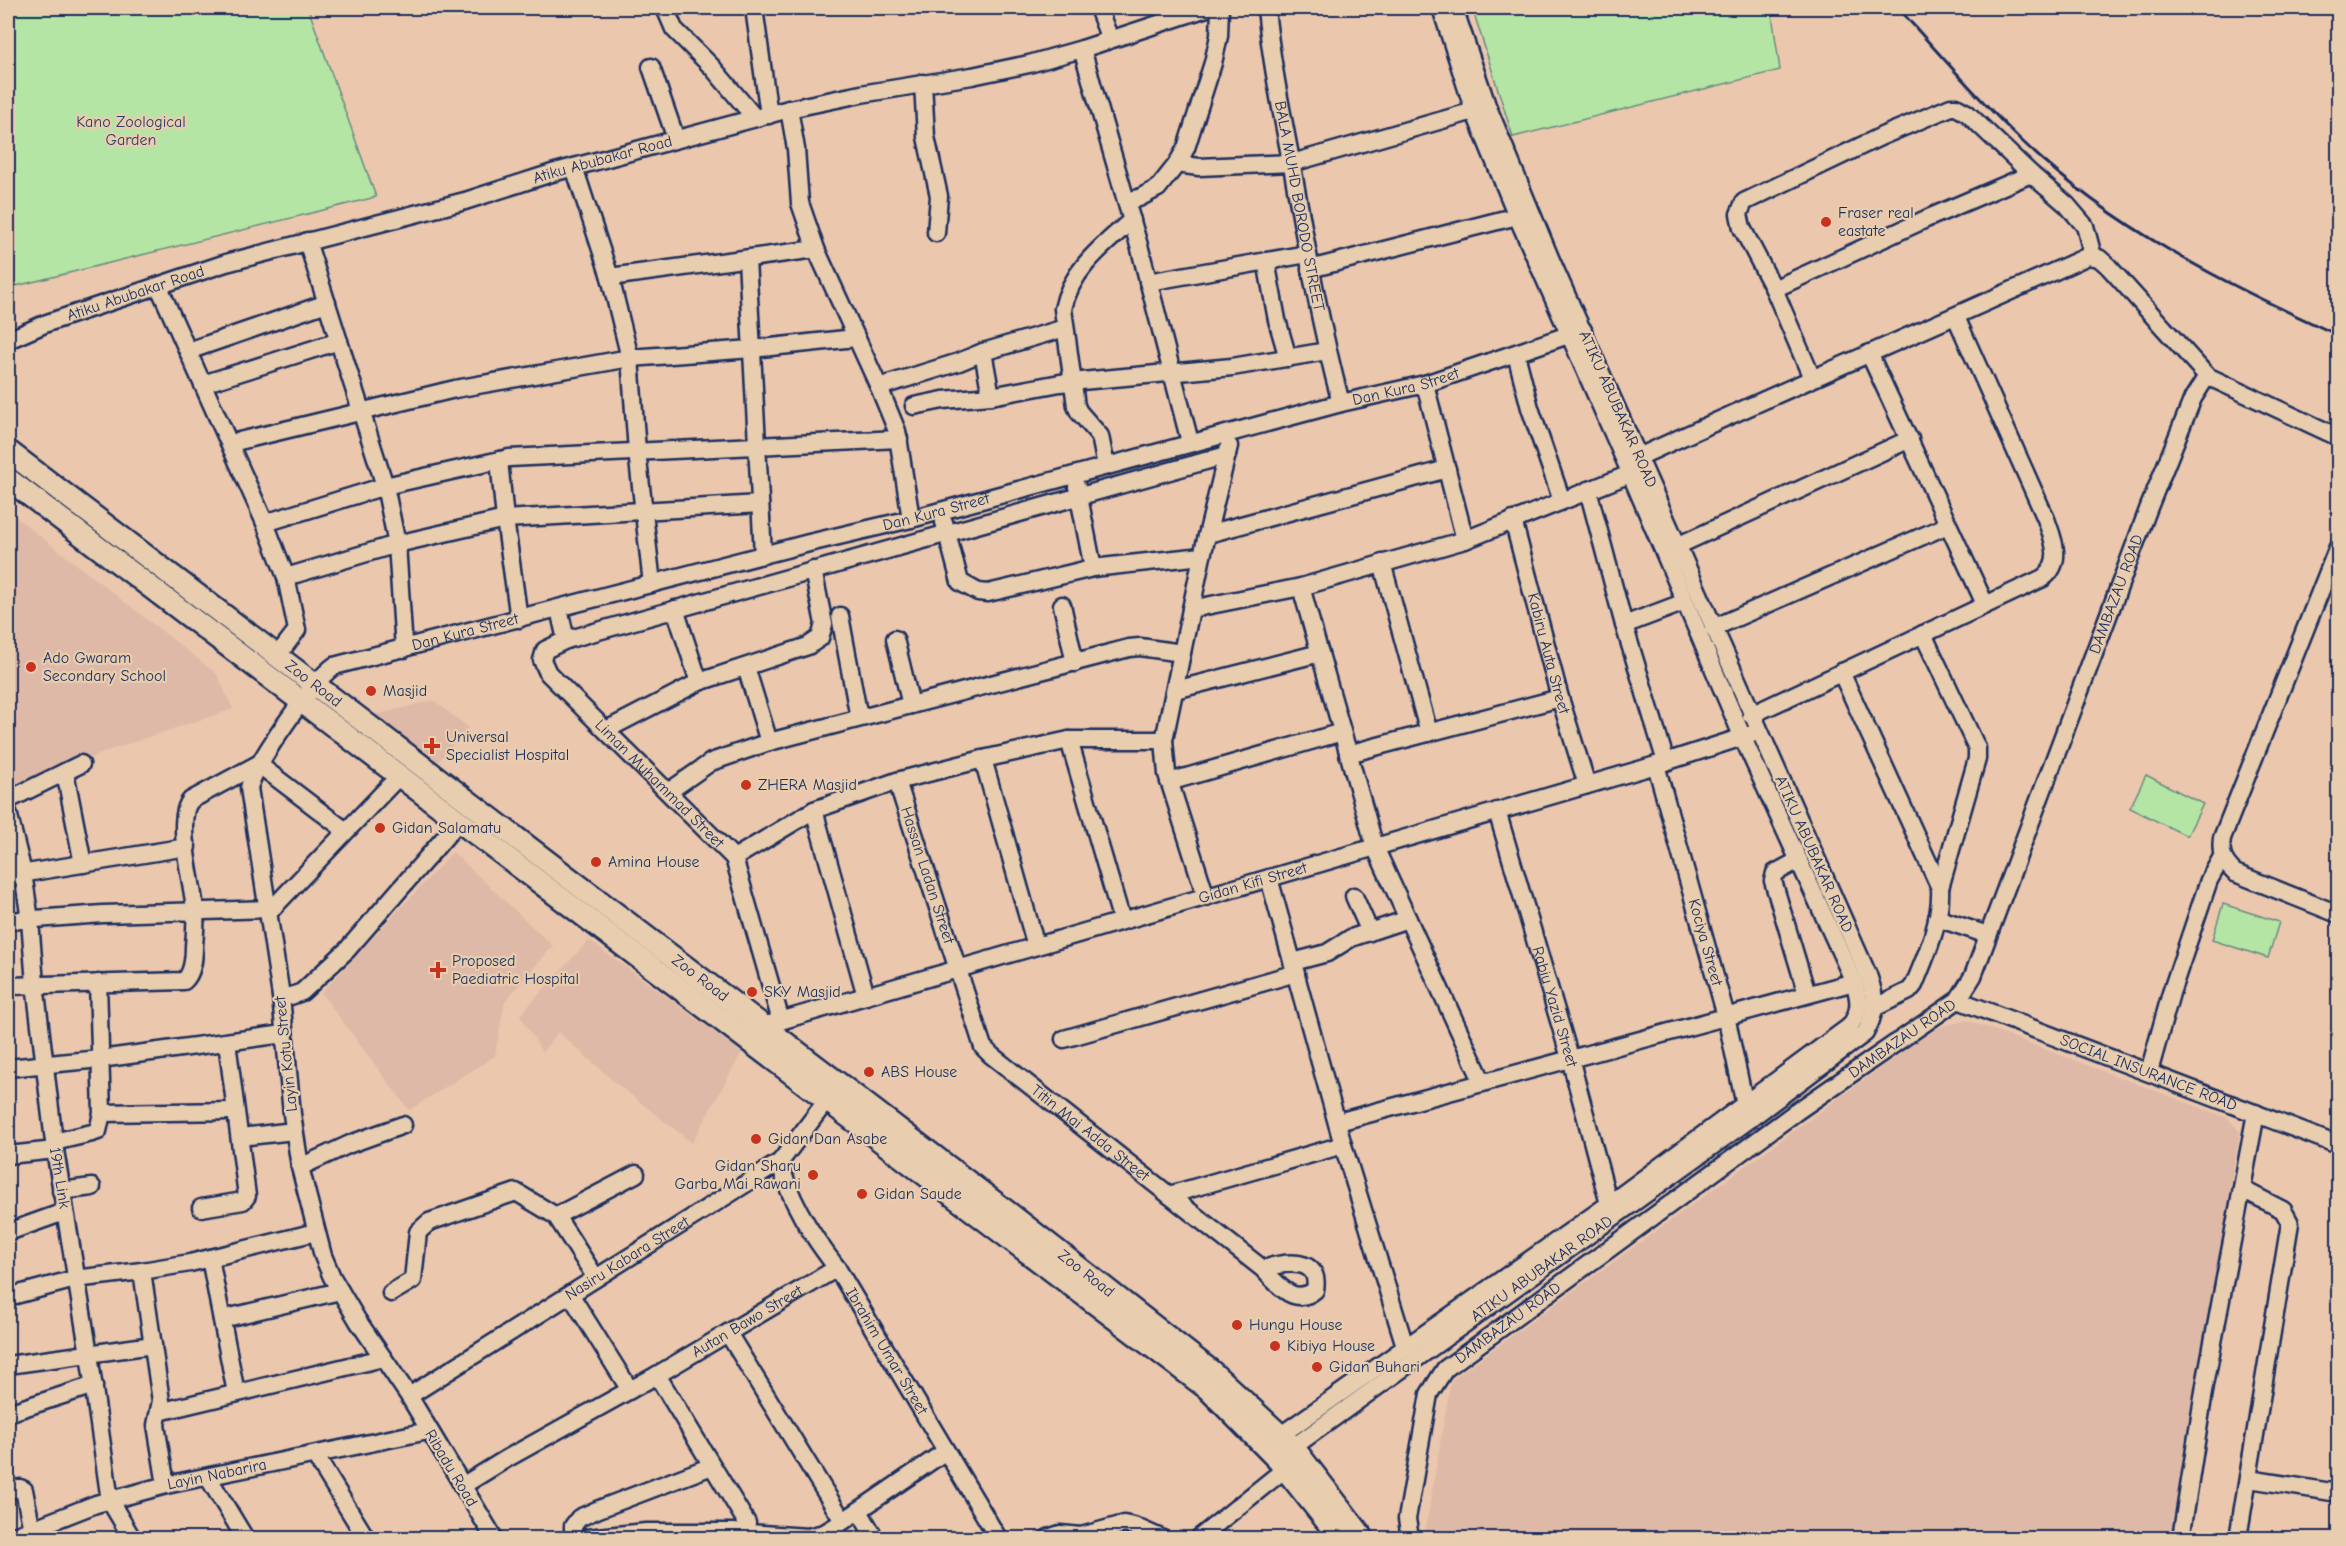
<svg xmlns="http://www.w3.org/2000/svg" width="2346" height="1546" viewBox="0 0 2346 1546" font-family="'Comic Neue',sans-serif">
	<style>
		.built { fill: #dfb9a7 }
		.green { fill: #b5e5a4; stroke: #688a81; stroke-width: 1.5 }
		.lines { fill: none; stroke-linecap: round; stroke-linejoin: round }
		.minor-casing { stroke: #1b2f5e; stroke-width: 21 }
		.major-casing { stroke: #1b2f5e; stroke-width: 26 }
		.minor { stroke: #e8cdaf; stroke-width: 16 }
		.major { stroke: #e8cdaf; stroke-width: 21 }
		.rail { stroke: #1b2f5e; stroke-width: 3 }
		.poi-dot { fill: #c8321e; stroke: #e8cdaf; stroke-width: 2 }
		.labels { text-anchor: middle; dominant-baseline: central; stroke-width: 4.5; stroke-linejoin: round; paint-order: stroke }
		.park-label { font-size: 16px; fill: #2a4165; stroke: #e8cdaf }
		.street-label { font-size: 16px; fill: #1b2f5e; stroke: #e8cdaf }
		.poi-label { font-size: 16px; fill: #1b2f5e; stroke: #e8cdaf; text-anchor: start }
	</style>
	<rect width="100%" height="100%" fill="#ebc7ad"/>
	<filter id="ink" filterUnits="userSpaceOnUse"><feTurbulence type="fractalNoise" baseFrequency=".0167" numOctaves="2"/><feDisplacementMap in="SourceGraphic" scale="12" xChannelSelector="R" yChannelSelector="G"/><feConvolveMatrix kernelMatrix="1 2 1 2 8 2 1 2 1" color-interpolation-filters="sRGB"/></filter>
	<g filter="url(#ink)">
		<g class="built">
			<path d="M 8,511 L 217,674 L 233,709 L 110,750 L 8,792 Z"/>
			<path d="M 433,700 L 468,727 L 436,764 L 372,716 Z"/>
			<path d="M 453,852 L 553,946 L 505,1001 L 495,1056 L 409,1110 L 321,993 Z"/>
			<path d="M 589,940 L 742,1052 L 692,1143 L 617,1084 L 558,1032 L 542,1052 L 520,1015 Z"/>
			<path d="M 1967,1020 L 2228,1118 L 2240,1132 L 2170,1538 L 1429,1538 L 1425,1532 L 1451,1380 L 1935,1028 Z"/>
		</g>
		<g class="green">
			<path d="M 8,8 L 308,8 L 376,197 L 8,288 Z"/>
			<path d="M 1474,8 L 1771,8 L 1780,70 L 1513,137 L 1473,10 Z"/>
			<path d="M 2146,775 L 2203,804 L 2187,836 L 2130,808 Z"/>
			<path d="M 2223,904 L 2279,922 L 2268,958 L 2212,940 Z"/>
		</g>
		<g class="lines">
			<defs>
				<g id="minor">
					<path d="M 665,8 L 674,29 L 712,67 L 755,118"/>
					<path d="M 754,8 L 769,115"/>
					<path d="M 1098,8 L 1110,39"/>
					<path id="s1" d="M 1266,8 C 1271,61 1282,113 1292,166 C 1306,245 1320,325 1341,403"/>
					<path d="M 1082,49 L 1140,249 L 1190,442"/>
					<path d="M 651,67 L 676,139"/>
					<path d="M 923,83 L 926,137 L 939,196 L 936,233"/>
					<path d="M 789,109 L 796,149 L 800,203 L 816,249 L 879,387 L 897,431 L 911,519"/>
					<path d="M 1177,164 L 1199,167 L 1292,163 L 1474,111"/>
					<path d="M 574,167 L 610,277 L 630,358 L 637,451 L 652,584"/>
					<path d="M 1126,201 L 1139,198 L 1158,188 L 1177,164 L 1186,148 L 1213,63 L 1219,36 L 1220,8"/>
					<path d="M 307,241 L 385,486 L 397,544 L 404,649"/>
					<path d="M 747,259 L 763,555"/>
					<path d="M 1266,261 L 1277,320 L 1288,358"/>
					<path d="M 1310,269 L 1517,216"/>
					<path d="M 610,277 L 816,249"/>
					<path d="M 1148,282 L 1307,254"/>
					<path d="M 159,287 L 265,523 L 286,577 L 297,630 L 277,656"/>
					<path d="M 1774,289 L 1926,219 L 2031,174"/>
					<path id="s2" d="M 8,340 L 47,323 L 226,263 L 465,201 L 552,173 L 789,109 L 861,94 L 972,76 L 1029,64 L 1082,49 L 1207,8"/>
					<path d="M 188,351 L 327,303"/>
					<path d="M 983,352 L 991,396"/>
					<path d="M 1869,353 L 1985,604"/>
					<path d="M 1516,354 L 1530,408 L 1562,501"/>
					<path d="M 1812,378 L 1774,289 L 1742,228 L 1739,214 L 1744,202 L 1882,136 L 1951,107 L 1956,107 L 1967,113 L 2031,174 L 2067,205 L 2085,226 L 2093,256"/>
					<path d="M 203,384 L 339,341"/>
					<path d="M 1425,384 L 1465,540"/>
					<path d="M 879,387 L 959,362 L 983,352 L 1065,328"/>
					<path d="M 914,406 L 943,400 L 991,396 L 1060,383 L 1232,367 L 1327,351"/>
					<path d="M 231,443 L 455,389 L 630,358 L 752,349 L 855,338"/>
					<path d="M 499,460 L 505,519 L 519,619"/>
					<path d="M 1630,461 C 1782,390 1936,326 2088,256 L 2099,258 L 2108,266 L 2207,376 L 2338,437"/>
					<path d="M 1106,466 L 1100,436 L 1079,412 L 1076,406 L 1063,309 C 1071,269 1104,245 1132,220"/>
					<path d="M 1077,487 L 1093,568"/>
					<path d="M 1588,490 L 1624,625 L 1666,762"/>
					<path id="s3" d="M 1513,520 L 1560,698 L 1587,785"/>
					<path d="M 944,522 L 960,582 L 978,592 L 988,593 L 1093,568 L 1202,556"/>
					<path d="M 265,523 L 385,486 L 509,458 L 899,439"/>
					<path d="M 1208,534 L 1447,469"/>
					<path d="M 1677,546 L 1910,439"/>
					<path d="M 2338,547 L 2222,838 C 2220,854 2223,862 2235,873 L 2338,914"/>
					<path d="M 1382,563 L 1429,733"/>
					<path d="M 286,577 L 397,544 L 505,519 L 760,504"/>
					<path d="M 1301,587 L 1375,847 L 1483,1083"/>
					<path d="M 1062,605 L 1075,663"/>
					<path id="s4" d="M 559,609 L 566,640 L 545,650 L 542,660 L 548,673 L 734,858 L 781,1021"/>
					<path d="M 675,609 L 699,682"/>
					<path d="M 1191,609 L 1301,587 L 1465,540 L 1630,474"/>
					<path d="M 840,616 L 859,718"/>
					<path d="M 1624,625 L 1685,602"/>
					<path d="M 1713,628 L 1948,525"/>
					<path d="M 1923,634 L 1977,748 L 1977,759 L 1940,888"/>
					<path d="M 895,639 L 911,705"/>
					<path d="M 566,640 L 1227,455"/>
					<path d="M 746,667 L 769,742"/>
					<path d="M 1841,672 L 1940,888 C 1942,920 1926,956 1914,985 L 1909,991 L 1876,1007"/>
					<path d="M 1175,690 L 1320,653"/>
					<path d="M 1751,715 L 2043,578 C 2064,562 2053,539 2046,519 L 1956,317"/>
					<path d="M 606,730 L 699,682 L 808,646 L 820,638 L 824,624 L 813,570"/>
					<path d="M 1069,740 L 1122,921"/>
					<path d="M 1348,754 L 1560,698"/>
					<path d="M 983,759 L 1036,946"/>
					<path id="s5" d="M 1656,765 L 1726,1016 L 1746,1110"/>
					<path d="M 65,772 L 83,864"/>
					<path id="s6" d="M 897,781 L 983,1047 L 991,1055 L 1263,1269 C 1277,1284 1294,1307 1315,1290 C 1321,1256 1284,1262 1263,1269"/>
					<path d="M 1169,782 L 1342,732"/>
					<path d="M 668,792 L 711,762 L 769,742 L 1129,648 L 1140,647 L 1182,653"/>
					<path d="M 8,800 L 81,764"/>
					<path d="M 814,810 L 866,996"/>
					<path id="s7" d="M 1497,811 L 1570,1058 L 1609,1204"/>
					<path id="s8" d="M 8,812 L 23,873 L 30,920 L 35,984 L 55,1150 L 89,1354 L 110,1501 L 132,1538"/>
					<path d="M 734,858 L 814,810 L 897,781 L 983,759 L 1069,740 L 1164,740"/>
					<path d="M 1799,860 L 1775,873 L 1773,881 L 1807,994"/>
					<path d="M 8,876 L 187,847"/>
					<path d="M 1269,878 L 1343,1145 L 1405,1346"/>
					<path d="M 1354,896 L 1370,932"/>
					<path d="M 1206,897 L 1167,774 L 1164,740 L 1202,556 L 1229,446"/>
					<path d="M 268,913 L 399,776"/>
					<path d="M 1937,918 L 1988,935"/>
					<path d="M 8,921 L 103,914 L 268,909"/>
					<path d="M 1293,962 L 1327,953 L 1351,938 L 1408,919"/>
					<path d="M 8,986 L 184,981 C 193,973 194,958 194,946 C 195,934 196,921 195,909 C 193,884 174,818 191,800 L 258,764 L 346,831"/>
					<path d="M 281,996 L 291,996 L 302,992 L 347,950 L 459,821"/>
					<path id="s9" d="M 1958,1000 L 2338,1145"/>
					<path id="s10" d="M 758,1032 L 763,1026 L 1656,765 L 1752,734"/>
					<path d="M 1064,1039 L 1296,973"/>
					<path d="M 8,1068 L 100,1059 L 284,1034"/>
					<path d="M 2149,1072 L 2171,993 L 2209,880 L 2222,857"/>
					<path d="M 102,1113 L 235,1111"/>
					<path d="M 1338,1122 L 1854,982"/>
					<path d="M 240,1137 L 294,1131"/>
					<path d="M 54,1142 L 92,1133 L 98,1131 L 102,1113 L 98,983"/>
					<path d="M 8,1155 L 55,1150"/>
					<path id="s11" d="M 780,1162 C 789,1201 813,1237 837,1268 L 998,1538"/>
					<path d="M 300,1167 L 350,1144 L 403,1125"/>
					<path d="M 61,1191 L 92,1187"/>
					<path d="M 1169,1195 L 1343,1145"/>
					<path d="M 201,1208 L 243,1201 L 247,1196 L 227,1042"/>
					<path d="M 556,1216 L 636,1174"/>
					<path d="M 8,1232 L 64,1212"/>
					<path d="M 210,1258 L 236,1393"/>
					<path d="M 142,1271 L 161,1401 L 156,1425 L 166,1485"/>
					<path d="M 391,1293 L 413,1280 L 418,1232 L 429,1222 L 516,1192 L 556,1216 L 596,1278"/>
					<path d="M 570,1294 L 630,1390"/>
					<path d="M 8,1297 L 75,1279 L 142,1271 L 190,1263 L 316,1232"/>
					<path d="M 222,1319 L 340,1291"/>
					<path d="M 728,1333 L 843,1521"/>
					<path d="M 8,1365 L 153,1345"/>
					<path id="s12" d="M 657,1375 L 837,1268"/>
					<path id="s13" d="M 409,1396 L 780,1162 L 827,1100"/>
					<path d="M 159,1412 L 383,1358"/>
					<path d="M 8,1413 L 94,1385"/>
					<path d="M 1271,1442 L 1609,1204 L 1849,1027 C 1861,1012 1860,1000 1854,982 L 1743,738 L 1626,463 L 1517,216 L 1474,111 L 1441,8"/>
					<path id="s14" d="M 1285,1453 L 1746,1122 L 1865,1033 C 1877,1012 1876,997 1868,975 L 1551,260 L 1487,105 L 1454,8"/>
					<path d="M 315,1455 L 366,1538"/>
					<path d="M 208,1477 L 245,1538"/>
					<path d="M 2249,1479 L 2338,1493"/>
					<path d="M 462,1486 L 506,1459 L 657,1375 L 747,1523"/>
					<path d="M 8,1490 L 20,1488 L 24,1490 L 32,1530"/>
					<path d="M 859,1511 L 875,1538"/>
					<path id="s15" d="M 9,1538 L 96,1504 L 166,1485 L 428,1431"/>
					<path id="s16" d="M 494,1538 L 409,1396 L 358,1321 L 332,1277 L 323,1256 L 300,1167 L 292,1114 L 281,996 L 249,788 C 255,763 312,682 334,666 L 809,543 L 911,519 L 1341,403 L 1425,384 L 1583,330"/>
					<path d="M 573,1538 L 573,1526 L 579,1518 L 599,1509 L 712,1466"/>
					<path d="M 587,1538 L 646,1532 L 733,1532 L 808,1537 L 824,1533 L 839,1524 L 946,1451"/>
					<path d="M 1048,1538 L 1060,1534 L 1081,1536 L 1124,1524 L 1134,1526 L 1161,1538"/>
					<path d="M 1199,1538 L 1285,1469"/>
					<path id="s17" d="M 1410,1538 L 1407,1519 L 1429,1394 L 1445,1369 L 1796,1112 L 1958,1000 L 1973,976 L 2149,507 L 2193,398 L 2207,376"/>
					<path d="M 2181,1538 L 2205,1385 L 2256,1113"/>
					<path d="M 2238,1538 L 2290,1223 L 2283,1210 L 2242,1189"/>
				</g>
				<g id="major">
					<path id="s18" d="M 8,451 L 1014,1217 L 1211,1371 L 1293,1447 L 1363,1538"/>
					<path d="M 8,479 L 1208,1389 L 1278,1460 L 1340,1538"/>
				</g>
			</defs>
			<use href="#minor" class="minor-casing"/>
			<use href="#major" class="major-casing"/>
			<use href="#minor" class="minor"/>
			<use href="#major" class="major"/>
			<path class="rail" d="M 1898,8 C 1938,52 1978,99 2022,141 C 2113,228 2225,284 2338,335"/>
		</g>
	</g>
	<g class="poi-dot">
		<circle cx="1826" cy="222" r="6"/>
		<circle cx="31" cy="667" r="6"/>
		<circle cx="371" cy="691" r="6"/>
		<path d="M429 737h6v6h6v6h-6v6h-6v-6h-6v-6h6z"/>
		<circle cx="746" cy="785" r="6"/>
		<circle cx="380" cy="828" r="6"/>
		<circle cx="596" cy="862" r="6"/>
		<path d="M435 961h6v6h6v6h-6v6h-6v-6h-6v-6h6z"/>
		<circle cx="752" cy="992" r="6"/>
		<circle cx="869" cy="1072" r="6"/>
		<circle cx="756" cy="1139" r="6"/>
		<circle cx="813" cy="1175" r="6"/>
		<circle cx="862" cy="1194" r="6"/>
		<circle cx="1237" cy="1325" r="6"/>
		<circle cx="1275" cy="1346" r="6"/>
		<circle cx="1317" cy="1367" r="6"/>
	</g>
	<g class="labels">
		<g class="park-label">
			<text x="131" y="122">Kano Zoological<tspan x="131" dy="18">Garden</tspan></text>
		</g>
		<g class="street-label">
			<text stroke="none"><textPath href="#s2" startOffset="622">Atiku Abubakar Road</textPath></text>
			<text stroke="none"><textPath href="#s1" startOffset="201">BALA MUHD BORODO STREET</textPath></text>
			<text stroke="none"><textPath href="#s2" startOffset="136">Atiku Abubakar Road</textPath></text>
			<text stroke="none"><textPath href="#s16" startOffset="2062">Dan Kura Street</textPath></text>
			<text transform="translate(1618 409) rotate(66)">ATIKU ABUBAKAR ROAD</text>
			<text stroke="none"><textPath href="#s16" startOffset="1576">Dan Kura Street</textPath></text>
			<text stroke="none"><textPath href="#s17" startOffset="1244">DAMBAZAU ROAD</textPath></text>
			<text stroke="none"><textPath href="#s16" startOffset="1090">Dan Kura Street</textPath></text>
			<text stroke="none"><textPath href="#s3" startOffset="138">Kabiru Auta Street</textPath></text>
			<text stroke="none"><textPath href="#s18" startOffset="384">Zoo Road</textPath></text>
			<text stroke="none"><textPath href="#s4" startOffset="237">Liman Muhammad Street</textPath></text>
			<text transform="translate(1814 854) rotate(66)">ATIKU ABUBAKAR ROAD</text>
			<text stroke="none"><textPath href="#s6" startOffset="99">Hassan Ladan Street</textPath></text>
			<text stroke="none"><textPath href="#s10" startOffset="518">Gidan Kifi Street</textPath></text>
			<text stroke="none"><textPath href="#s5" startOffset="184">Kociya Street</textPath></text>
			<text stroke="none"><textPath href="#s18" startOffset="870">Zoo Road</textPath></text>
			<text stroke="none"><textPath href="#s7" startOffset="204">Rabiu Yazid Street</textPath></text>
			<text stroke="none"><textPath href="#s17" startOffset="740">DAMBAZAU ROAD</textPath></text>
			<text transform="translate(286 1054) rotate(-96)">Layin Kotu Street</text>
			<text stroke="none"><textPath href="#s9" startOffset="204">SOCIAL INSURANCE ROAD</textPath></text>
			<text stroke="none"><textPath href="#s6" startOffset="417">Titin Mai Adda Street</textPath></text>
			<text stroke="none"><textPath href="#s8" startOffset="370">19th Link</textPath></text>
			<text stroke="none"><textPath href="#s13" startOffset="258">Nasiru Kabara Street</textPath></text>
			<text stroke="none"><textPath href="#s14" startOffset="316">ATIKU ABUBAKAR ROAD</textPath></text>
			<text stroke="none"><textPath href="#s18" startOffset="1356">Zoo Road</textPath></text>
			<text stroke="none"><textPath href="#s12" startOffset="105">Autan Bawo Street</textPath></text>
			<text stroke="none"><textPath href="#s17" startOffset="254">DAMBAZAU ROAD</textPath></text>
			<text stroke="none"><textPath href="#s11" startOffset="218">Ibrahim Umar Street</textPath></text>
			<text transform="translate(451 1468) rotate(59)">Ribadu Road</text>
			<text stroke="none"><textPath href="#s15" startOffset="218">Layin Nabarira</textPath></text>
		</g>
		<g class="poi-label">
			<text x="1838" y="213">Fraser real<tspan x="1838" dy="18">eastate</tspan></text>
			<text x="43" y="658">Ado Gwaram<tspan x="43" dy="18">Secondary School</tspan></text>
			<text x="383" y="691">Masjid</text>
			<text x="446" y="737">Universal<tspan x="446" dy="18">Specialist Hospital</tspan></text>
			<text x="758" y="785">ZHERA Masjid</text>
			<text x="392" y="828">Gidan Salamatu</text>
			<text x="608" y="862">Amina House</text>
			<text x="452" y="961">Proposed<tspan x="452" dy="18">Paediatric Hospital</tspan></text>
			<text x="764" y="992">SKY Masjid</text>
			<text x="881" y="1072">ABS House</text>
			<text x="768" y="1139">Gidan Dan Asabe</text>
			<text x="801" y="1166" text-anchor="end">Gidan Sharu<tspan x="801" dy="18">Garba Mai Rawani</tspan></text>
			<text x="874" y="1194">Gidan Saude</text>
			<text x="1249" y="1325">Hungu House</text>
			<text x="1287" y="1346">Kibiya House</text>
			<text x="1329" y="1367">Gidan Buhari</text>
		</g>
	</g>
	<rect width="2346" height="1546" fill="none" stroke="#e8cdaf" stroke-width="30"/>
	<rect x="15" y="15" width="2316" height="1516" fill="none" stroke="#1b2f5e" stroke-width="2" filter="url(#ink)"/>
</svg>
